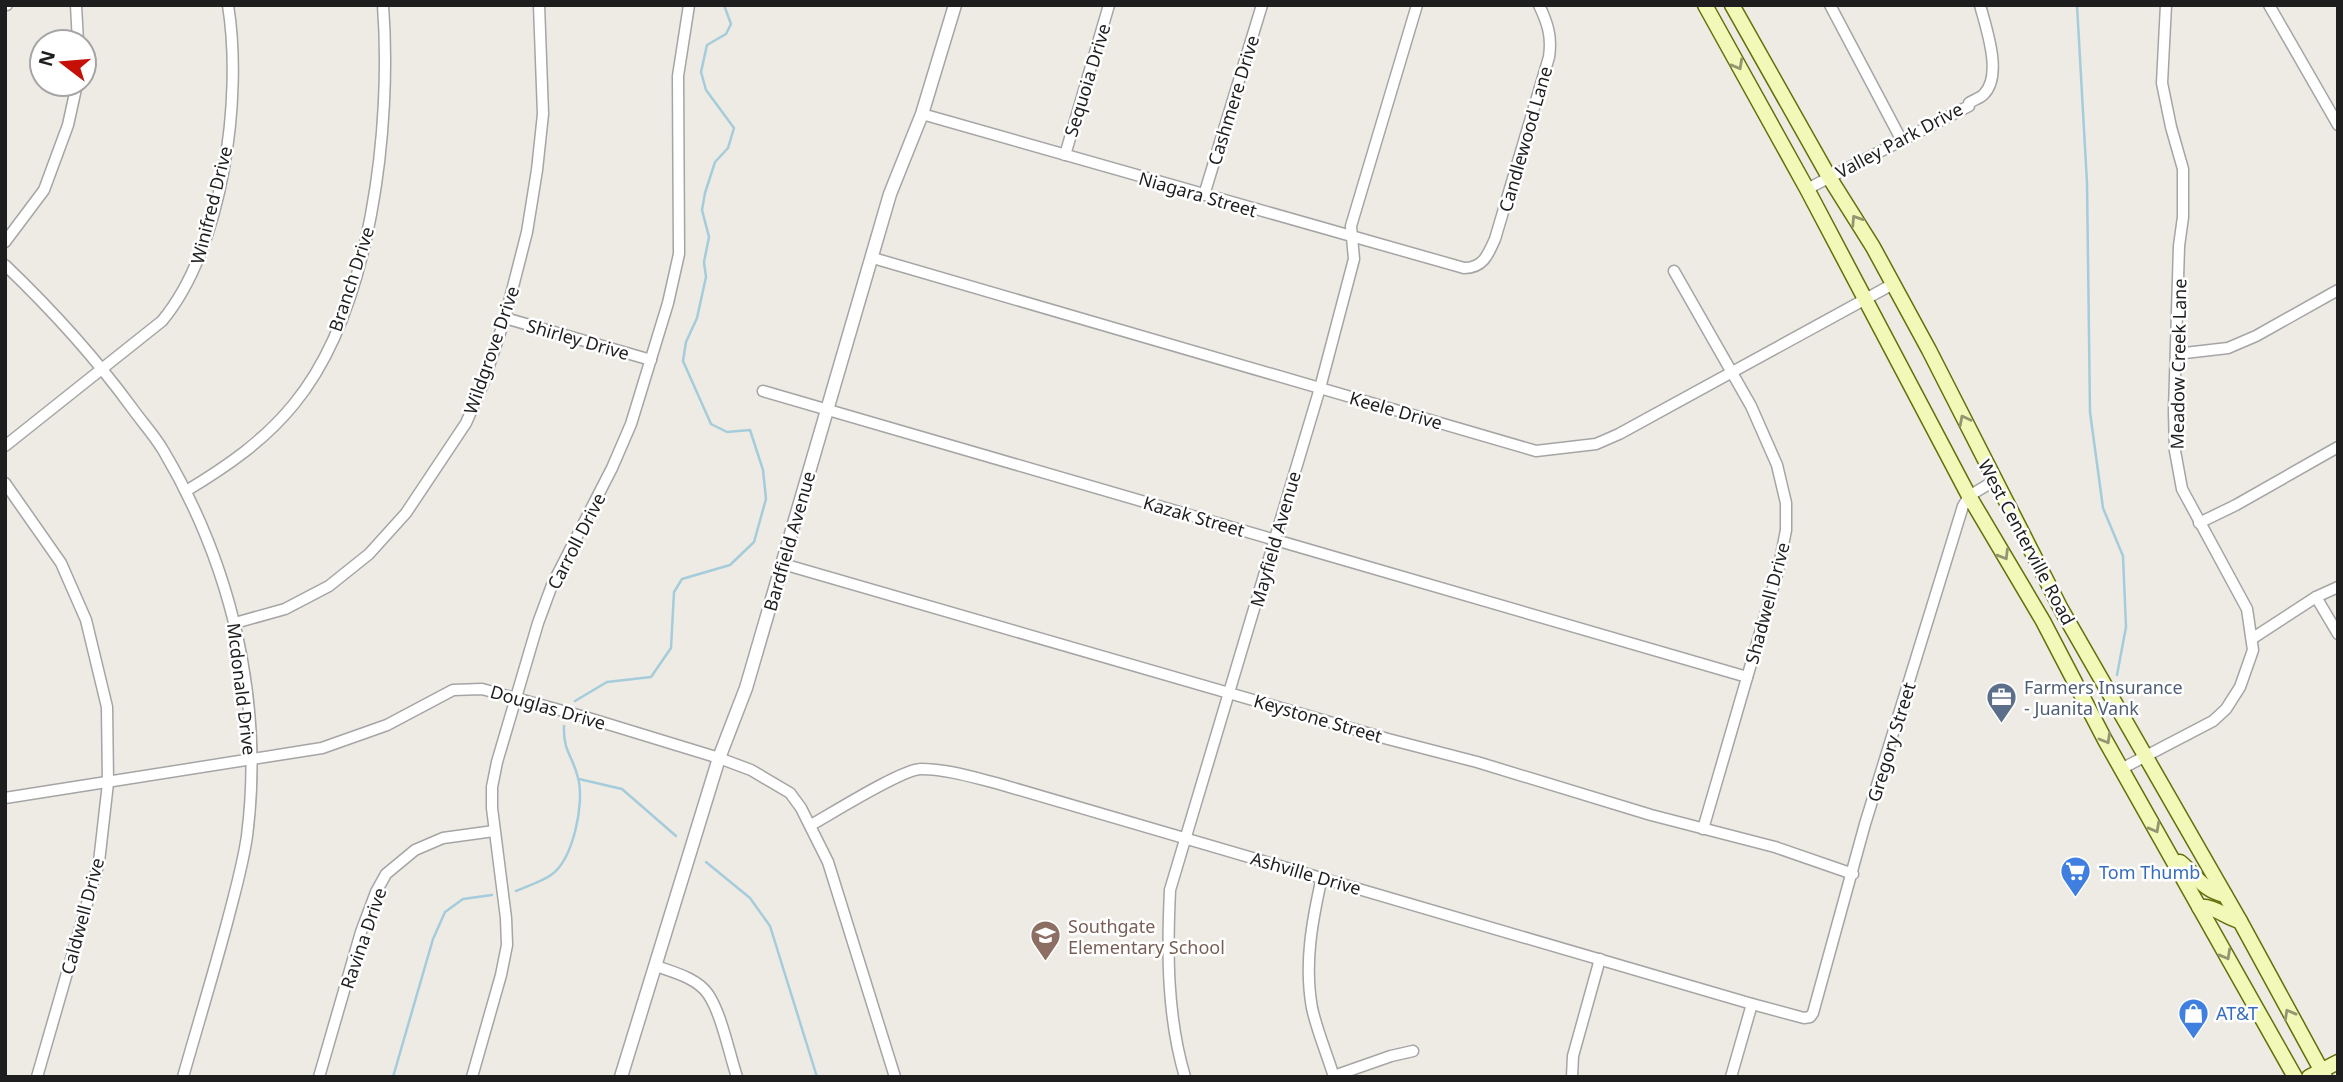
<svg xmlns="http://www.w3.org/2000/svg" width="2343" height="1082" viewBox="0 0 2343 1082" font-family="'Noto Sans',sans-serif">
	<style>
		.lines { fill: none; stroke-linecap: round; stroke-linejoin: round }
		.stream { stroke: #a5ccdb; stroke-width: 2.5 }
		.minor-casing { stroke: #a5a5a5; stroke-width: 13 }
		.tertiary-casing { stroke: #a5a5a5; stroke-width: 15 }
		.secondary-casing { stroke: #617108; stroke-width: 17 }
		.minor { stroke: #fff; stroke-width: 10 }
		.tertiary { stroke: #fff; stroke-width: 12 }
		.secondary { stroke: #f1f8b8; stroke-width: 14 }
		.oneway { stroke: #929673 }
		.labels { text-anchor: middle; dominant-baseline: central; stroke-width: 5; stroke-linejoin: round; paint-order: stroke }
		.street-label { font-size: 18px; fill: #1e1e1e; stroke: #fff }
		.service-label { font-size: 18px; fill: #4e5e75; stroke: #fff; text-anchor: start }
		.shop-label { font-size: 18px; fill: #366cbe; stroke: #fff; text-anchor: start }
		.education-label { font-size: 18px; fill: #785e54; stroke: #fff; text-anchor: start }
	</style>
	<rect width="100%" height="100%" fill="#eeebe4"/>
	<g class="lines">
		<g class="stream">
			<path d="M 2077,5 L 2087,183 L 2090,412 L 2103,508 L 2123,556 L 2126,627 L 2117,675"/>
			<path d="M 575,701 L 607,682 L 651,677 L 671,648 L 674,592 L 682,579 L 730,565 L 754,542 L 766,499 L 763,470 L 750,430 L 727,432 L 711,424 L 683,361 L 686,342 L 697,318 L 706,277 L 704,262 L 709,237 L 702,210 L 705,193 L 715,162 L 728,148 L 734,128 L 706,90 L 701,72 L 707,45 L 726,34 L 731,24 L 724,5"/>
			<path d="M 579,779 L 622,789 L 676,836"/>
			<path d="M 706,862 L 750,898 L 770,926 L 817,1077"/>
			<path d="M 516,891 C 527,886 541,882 551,875 C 573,860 585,803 578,778 C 573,756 563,752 564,726"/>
			<path d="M 393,1077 L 433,939 L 445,912 L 463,899 L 492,895"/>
		</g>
		<defs>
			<g id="minor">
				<path d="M 5,5 L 7,5"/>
				<path d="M 76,5 L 78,42"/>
				<path d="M 1830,5 L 1902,141"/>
				<path d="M 2269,5 L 2338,125"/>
				<path d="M 922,114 L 1464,268 C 1483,268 1488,255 1495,239 L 1549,57 C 1552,37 1548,24 1539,5"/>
				<path d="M 1065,155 L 1109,5"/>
				<path d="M 1807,189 L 1969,106 L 1969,103 C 1973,100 1981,98 1984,94 C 2003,75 1986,28 1980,5"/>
				<path d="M 1204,195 L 1262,5"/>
				<path d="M 5,242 L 44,190 L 68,125 L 77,84"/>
				<path d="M 873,258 L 1536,451 L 1596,444 L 1619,434 L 1893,284"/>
				<path d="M 5,265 C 51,309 94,356 132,408 C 142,422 154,435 163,450 C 232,566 264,702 247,836 C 243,864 235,892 228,919 C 214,972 198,1024 183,1077"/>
				<path d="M 1674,271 L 1751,406 L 1777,465 L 1786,503 L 1786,530 L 1778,571 L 1703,829"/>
				<path d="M 505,318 L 651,360"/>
				<path d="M 2176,354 L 2228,348 L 2256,336 L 2338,290"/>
				<path d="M 763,391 L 1747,677"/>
				<path d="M 5,446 L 162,321 C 223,248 243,98 228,5"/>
				<path d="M 5,483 L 61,563 L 86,620 L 107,707 L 108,783 L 99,862 L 37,1077"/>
				<path d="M 186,491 C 226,467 264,441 294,404 C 372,309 392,125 383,5"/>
				<path d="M 2199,523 L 2236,505 L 2338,447"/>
				<path d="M 783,564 L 1388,739 L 1477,762 L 1651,815 L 1775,847 L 1853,874"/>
				<path d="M 2316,597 L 2338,634"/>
				<path d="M 235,623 L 285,609 L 329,586 L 369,554 L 406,513 L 466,423 L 483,384 L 505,318 L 527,232 L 537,170 L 543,114 L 539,5"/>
				<path d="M 2253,638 L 2316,597 L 2338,587"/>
				<path d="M 2123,768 L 2213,721 L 2226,709 L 2240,687 L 2253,650 L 2247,609 L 2182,489 L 2175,451 L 2174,411 L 2179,246 L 2183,217 L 2183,169 L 2171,127 L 2162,83 L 2166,5"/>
				<path d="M 5,798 L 322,748 L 387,725 L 453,690 L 482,689 L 585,717 L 719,758 L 751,770 L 790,793 L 801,808 L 828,862 L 895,1077"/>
				<path d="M 811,825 C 831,814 902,769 921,769 C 946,769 972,777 996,783 L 1752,1004 L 1804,1018 L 1810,1017 L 1813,1013 L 1865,824 L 1963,506 L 1969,496 L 1994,481"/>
				<path d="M 1322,877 C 1312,921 1304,964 1312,1008 C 1317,1031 1327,1054 1334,1077"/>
				<path d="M 656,966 C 673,972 697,978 708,994 C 722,1015 729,1053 737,1077"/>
				<path d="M 1334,1076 L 1391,1056 L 1413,1051"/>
				<path d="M 319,1077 L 361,932 L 376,892 L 386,874 L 415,850 L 443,838 L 494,831"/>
				<path d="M 472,1077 L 501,975 L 507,945 L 506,918 L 492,808 L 492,787 L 497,762 L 538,623 L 552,585 L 612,468 L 631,424 L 668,303 L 679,254 L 678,76 L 689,5"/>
				<path d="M 1185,1077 C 1167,1016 1167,953 1170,890 L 1320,388 L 1354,259 L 1351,226 L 1417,5"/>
				<path d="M 1572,1077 L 1573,1056 L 1600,959"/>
				<path d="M 1731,1077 L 1752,1004"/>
			</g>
			<path id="tertiary" d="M 621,1077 L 719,758 L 746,688 L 890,194 L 922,114 L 955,5"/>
			<g id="secondary">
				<path d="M 1705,5 L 1807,189 L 1969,496 L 2043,621 L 2105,740 L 2295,1077"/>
				<path d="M 1732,5 L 1829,177 L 1873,247 L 1929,350 L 2061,609 L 2240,921 L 2325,1077"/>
				<path d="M 2180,862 C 2196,875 2203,891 2225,895"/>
				<path d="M 2199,907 C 2214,905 2226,918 2240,921"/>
				<path d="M 2309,1077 L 2338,1062"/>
			</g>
		</defs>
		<use href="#minor" class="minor-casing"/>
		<use href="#tertiary" class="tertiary-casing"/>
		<use href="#secondary" class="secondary-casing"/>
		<use href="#minor" class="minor"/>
		<use href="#tertiary" class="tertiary"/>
		<use href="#secondary" class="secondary"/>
	</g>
	<defs><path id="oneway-chevron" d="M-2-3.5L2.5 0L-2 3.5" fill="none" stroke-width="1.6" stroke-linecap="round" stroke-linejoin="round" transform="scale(1.75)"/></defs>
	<g class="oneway">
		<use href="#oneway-chevron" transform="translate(1738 65) rotate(61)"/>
		<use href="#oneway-chevron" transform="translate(1856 220) rotate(-123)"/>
		<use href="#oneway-chevron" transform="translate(1964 420) rotate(-117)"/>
		<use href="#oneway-chevron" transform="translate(2004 555) rotate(59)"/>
		<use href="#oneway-chevron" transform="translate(2106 739) rotate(60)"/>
		<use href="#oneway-chevron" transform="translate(2155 828) rotate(61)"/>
		<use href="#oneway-chevron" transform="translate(2226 955) rotate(61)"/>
		<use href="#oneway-chevron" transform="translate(2289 1014) rotate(-119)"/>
	</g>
	<defs>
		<symbol id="office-pin" viewBox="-11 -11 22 30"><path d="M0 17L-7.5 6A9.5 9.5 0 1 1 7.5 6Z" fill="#5c6f8a" stroke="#fff"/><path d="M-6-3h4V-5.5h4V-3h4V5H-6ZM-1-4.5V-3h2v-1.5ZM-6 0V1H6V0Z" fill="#fff"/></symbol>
		<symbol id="supermarket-pin" viewBox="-11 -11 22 30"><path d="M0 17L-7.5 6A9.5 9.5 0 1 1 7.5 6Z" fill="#3f7fe0" stroke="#fff"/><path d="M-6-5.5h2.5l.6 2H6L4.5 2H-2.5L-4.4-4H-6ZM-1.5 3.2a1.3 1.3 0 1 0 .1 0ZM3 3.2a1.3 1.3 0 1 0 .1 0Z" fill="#fff"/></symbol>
		<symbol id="school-pin" viewBox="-11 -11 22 30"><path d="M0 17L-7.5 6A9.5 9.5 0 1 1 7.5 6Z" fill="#8d6e63" stroke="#fff"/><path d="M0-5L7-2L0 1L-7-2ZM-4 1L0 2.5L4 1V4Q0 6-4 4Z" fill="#fff"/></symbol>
		<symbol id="shop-pin" viewBox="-11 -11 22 30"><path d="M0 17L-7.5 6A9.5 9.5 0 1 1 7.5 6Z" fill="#3f7fe0" stroke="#fff"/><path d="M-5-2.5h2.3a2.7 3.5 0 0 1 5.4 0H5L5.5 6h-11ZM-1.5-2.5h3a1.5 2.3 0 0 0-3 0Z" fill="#fff"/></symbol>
	</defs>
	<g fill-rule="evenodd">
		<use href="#office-pin" x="1984" y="680" width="35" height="47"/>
		<use href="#supermarket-pin" x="2058" y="854" width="35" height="47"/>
		<use href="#school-pin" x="1028" y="918" width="35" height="47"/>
		<use href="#shop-pin" x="2176" y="996" width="35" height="47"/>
	</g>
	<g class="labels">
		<g class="street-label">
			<text transform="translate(1087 80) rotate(-73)">Sequoia Drive</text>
			<text transform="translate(1233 100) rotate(-73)">Cashmere Drive</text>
			<text transform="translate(1525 139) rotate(-74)">Candlewood Lane</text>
			<text transform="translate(1899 140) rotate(-28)">Valley Park Drive</text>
			<text transform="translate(1198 194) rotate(16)">Niagara Street</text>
			<text transform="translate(211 205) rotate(-76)">Winifred Drive</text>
			<text transform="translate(351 279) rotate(-72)">Branch Drive</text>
			<text transform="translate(578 339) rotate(16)">Shirley Drive</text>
			<text transform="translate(491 350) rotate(-71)">Wildgrove Drive</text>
			<text transform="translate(2178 364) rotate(-89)">Meadow Creek Lane</text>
			<text transform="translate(1396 410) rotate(16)">Keele Drive</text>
			<text transform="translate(1194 516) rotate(16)">Kazak Street</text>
			<text transform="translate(1275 539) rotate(-74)">Mayfield Avenue</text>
			<text transform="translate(576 541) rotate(-63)">Carroll Drive</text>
			<text transform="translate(789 541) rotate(-74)">Bardfield Avenue</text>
			<text transform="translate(2027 542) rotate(62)">West Centerville Road</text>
			<text transform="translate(1767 603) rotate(-75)">Shadwell Drive</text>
			<text transform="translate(242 689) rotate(83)">Mcdonald Drive</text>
			<text transform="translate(548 707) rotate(16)">Douglas Drive</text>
			<text transform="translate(1318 718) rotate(16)">Keystone Street</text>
			<text transform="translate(1891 742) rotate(-73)">Gregory Street</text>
			<text transform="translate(1306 873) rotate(16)">Ashville Drive</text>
			<text transform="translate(82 916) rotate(-75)">Caldwell Drive</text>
			<text transform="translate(363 938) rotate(-71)">Ravina Drive</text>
		</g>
		<g class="service-label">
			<text x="2024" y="687">Farmers Insurance<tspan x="2024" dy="21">- Juanita Vank</tspan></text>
		</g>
		<g class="shop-label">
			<text x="2099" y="872">Tom Thumb</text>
			<text x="2216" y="1013">AT&amp;T</text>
		</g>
		<g class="education-label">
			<text x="1068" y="926">Southgate<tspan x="1068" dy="21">Elementary School</tspan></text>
		</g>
	</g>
	<rect width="2343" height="1082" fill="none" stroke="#1e1e1e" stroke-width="14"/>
	<g transform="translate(63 63) rotate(286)"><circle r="33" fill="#ffffff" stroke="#a5a5a5" stroke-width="2"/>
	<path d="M0-5L12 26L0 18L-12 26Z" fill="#c60f06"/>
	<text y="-10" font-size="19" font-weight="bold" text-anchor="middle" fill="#1e1e1e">N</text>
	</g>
</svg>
